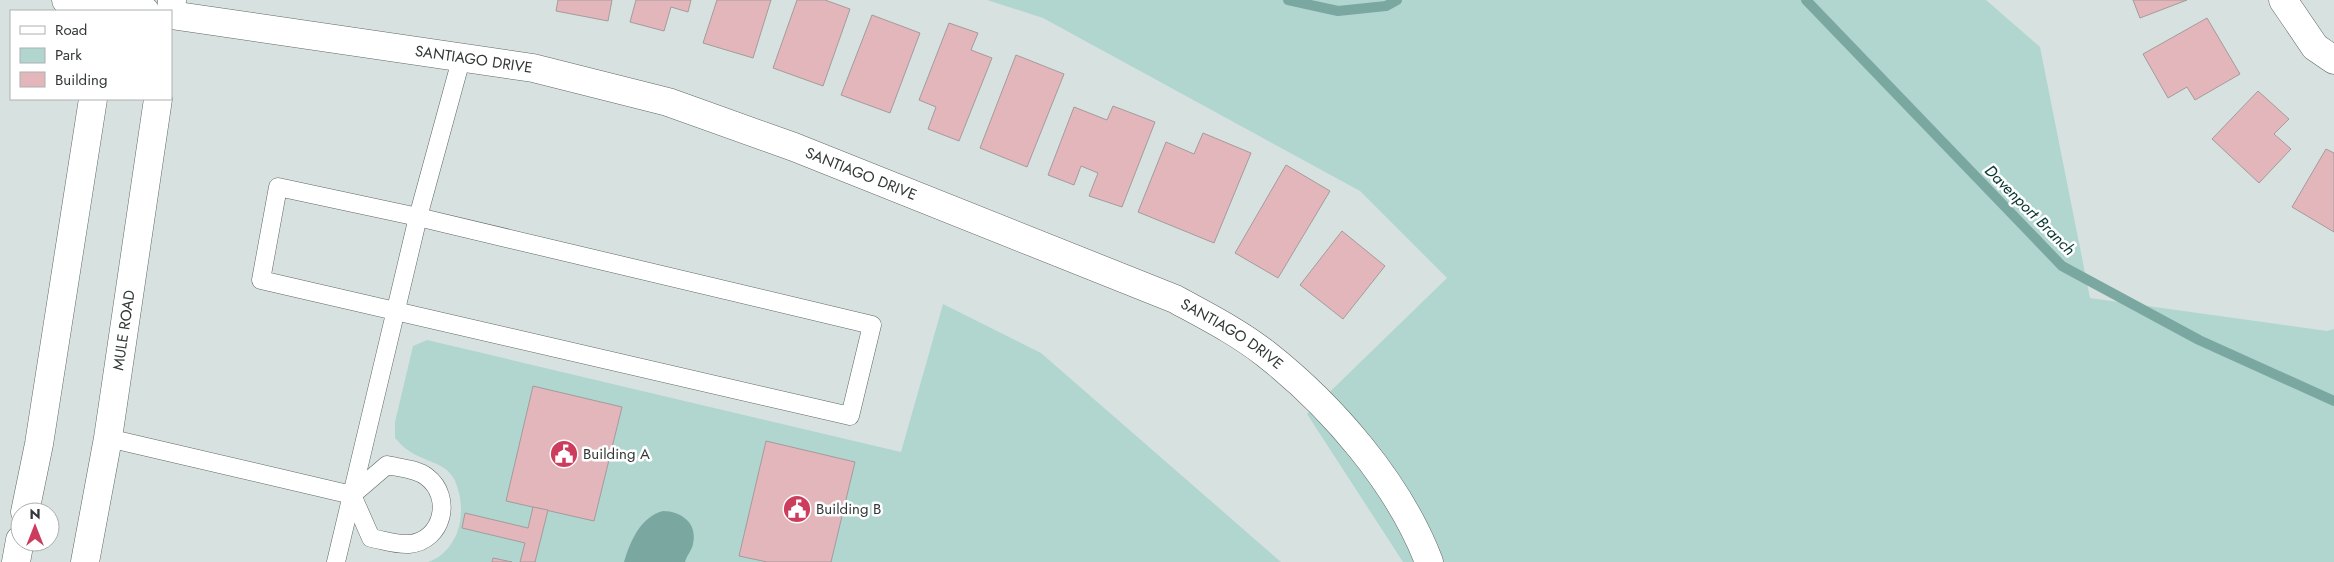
<svg xmlns="http://www.w3.org/2000/svg" width="2334" height="562" viewBox="0 0 2334 562" font-family="Jost,sans-serif">
	<style>
		.green { fill: #b1d6cf }
		.water { fill: #7aa8a1 }
		.lines { fill: none; stroke-linecap: round; stroke-linejoin: round }
		.stream { stroke: #7aa8a1; stroke-width: 10 }
		.building { fill: #e2b6ba; stroke: #a49b9c }
		.lane-casing { stroke: #5e6765; stroke-width: 19 }
		.street-casing { stroke: #5e6765; stroke-width: 29 }
		.secondary-casing { stroke: #5e6765; stroke-width: 29 }
		.lane { stroke: #fff; stroke-width: 18 }
		.street { stroke: #fff; stroke-width: 28 }
		.secondary { stroke: #fff; stroke-width: 28 }
		.labels { text-anchor: middle; dominant-baseline: central; stroke-width: 5; stroke-linejoin: round; paint-order: stroke }
		.street-label { font-size: 15px; fill: #333737; stroke: #fff }
		.poi-label { font-size: 15px; fill: #333737; stroke: #fff; text-anchor: start }
		.water-label { font-size: 16px; font-style: italic; fill: #083731; stroke: #fff }
	</style>
	<rect width="100%" height="100%" fill="#d7e2e0"/>
	<g class="green">
		<path d="M 987,0 L 1986,0 L 2040,47 L 2090,298 L 2327,331 L 2334,329 L 2334,562 L 1403,562 L 1307,414 L 1447,278 L 1360,191 L 1043,18 Z"/>
		<path d="M 943,304 L 1041,353 L 1281,562 L 428,562 C 442,558 452,545 457,533 C 461,522 462,510 460,498 C 454,459 431,467 406,449 C 402,446 399,442 395,438 L 395,422 L 413,346 L 427,340 L 901,452 Z"/>
	</g>
	<path class="water" d="M 663,511 C 681,511 698,523 693,544 C 692,550 687,555 685,562 L 624,562 C 630,542 640,517 663,511 Z"/>
	<g class="lines">
		<g class="stream">
			<path d="M 1288,0 L 1338,11 L 1386,6 L 1397,0"/>
			<path d="M 1806,0 L 2062,266 L 2199,340 L 2334,401"/>
		</g>
	</g>
	<g class="building">
		<path d="M 558,0 L 612,0 L 608,21 L 556,11 Z"/>
		<path d="M 636,0 L 691,0 L 688,12 L 671,7 L 664,31 L 630,22 Z"/>
		<path d="M 717,0 L 771,0 L 753,58 L 703,43 Z"/>
		<path d="M 797,0 L 825,0 L 850,9 L 823,86 L 773,68 Z"/>
		<path d="M 2133,0 L 2187,0 L 2140,18 Z"/>
		<path d="M 872,15 L 920,33 L 890,113 L 841,95 Z"/>
		<path d="M 2207,18 L 2240,74 L 2195,100 L 2187,87 L 2168,98 L 2143,54 Z"/>
		<path d="M 949,23 L 978,33 L 971,50 L 992,58 L 959,141 L 928,129 L 936,107 L 919,100 Z"/>
		<path d="M 1016,55 L 1064,74 L 1027,167 L 980,148 Z"/>
		<path d="M 2258,91 L 2289,119 L 2274,134 L 2291,149 L 2259,183 L 2212,139 Z"/>
		<path d="M 1113,106 L 1155,122 L 1122,207 L 1089,196 L 1098,173 L 1081,166 L 1074,185 L 1048,175 L 1074,107 L 1107,120 Z"/>
		<path d="M 1203,133 L 1251,153 L 1214,243 L 1138,212 L 1166,142 L 1194,154 Z"/>
		<path d="M 2326,149 L 2334,153 L 2334,232 L 2292,207 Z"/>
		<path d="M 1286,165 L 1330,191 L 1278,278 L 1235,253 Z"/>
		<path d="M 1342,231 L 1385,266 L 1343,319 L 1300,285 Z"/>
		<path d="M 533,386 L 622,407 L 594,521 L 506,501 Z"/>
		<path d="M 766,441 L 855,462 L 831,562 L 767,562 L 739,556 Z"/>
		<path d="M 533,507 L 548,510 L 535,562 L 520,562 L 525,543 L 462,528 L 465,513 L 528,528 Z"/>
		<path d="M 493,558 L 512,562 L 492,562 Z"/>
	</g>
	<g class="lines">
		<defs>
			<g id="lane">
				<path d="M 278,187 L 418,217 L 872,325 L 850,416 L 261,280 Z"/>
				<path d="M 108,438 L 352,495"/>
				<path d="M 387,465 C 400,468 417,469 427,477 C 453,497 443,541 409,544 C 397,545 383,540 371,538 L 352,495 Z"/>
				<path d="M 336,562 L 418,217 L 462,56"/>
			</g>
			<g id="street">
				<path d="M 66,0 L 145,11"/>
				<path d="M 2283,0 L 2315,47 L 2334,60"/>
				<path id="s1" d="M 171,15 L 533,68 L 668,102 L 794,147 L 1175,299 C 1206,316 1238,332 1266,354 C 1332,406 1399,483 1429,562"/>
			</g>
			<g id="secondary">
				<path d="M 105,11 L 107,0"/>
				<path d="M 171,11 L 172,0"/>
				<path d="M 25,512 L 39,444 L 93,99"/>
				<path d="M 16,562 L 20,540"/>
				<path id="s2" d="M 85,562 L 108,438 L 158,99"/>
			</g>
		</defs>
		<use href="#lane" class="lane-casing"/>
		<use href="#street" class="street-casing"/>
		<use href="#secondary" class="secondary-casing"/>
		<use href="#lane" class="lane"/>
		<use href="#street" class="street"/>
		<use href="#secondary" class="secondary"/>
	</g>
	<defs>
		<symbol id="civic-disc" viewBox="-11 -11 22 22"><circle r="9.5" fill="#cc3c5d" stroke="#fff"/><path d="M-.6-6.5H3V-4.5H.6V-3L4-1V1h2V6H-6V1h2V-1L-.6-3ZM-1.2 2.5V6h2.4V2.5Z" fill="#fff"/></symbol>
	</defs>
	<g fill-rule="evenodd">
		<use href="#civic-disc" x="548" y="438" width="32" height="32"/>
		<use href="#civic-disc" x="781" y="493" width="32" height="32"/>
	</g>
	<g class="labels">
		<g class="street-label">
			<text stroke="none"><textPath href="#s1" startOffset="306">SANTIAGO DRIVE</textPath></text>
			<text stroke="none"><textPath href="#s1" startOffset="711">SANTIAGO DRIVE</textPath></text>
			<text stroke="none"><textPath href="#s2" startOffset="235">MULE ROAD</textPath></text>
			<text stroke="none"><textPath href="#s1" startOffset="1116">SANTIAGO DRIVE</textPath></text>
		</g>
		<g class="poi-label">
			<text x="583" y="454">Building A</text>
			<text x="816" y="509">Building B</text>
		</g>
		<g class="water-label">
			<text transform="translate(2030 210) rotate(45)">Davenport Branch</text>
		</g>
	</g>
	<rect x="10" y="10" width="162" height="90" fill="#ffffff" stroke="#adafaf"/>
	<rect x="20" y="26" width="25" height="8" fill="#ffffff" stroke="#adafaf"/>
	<text x="55" y="35" font-size="15" fill="#333737">Road</text>
	<rect x="20" y="48" width="25" height="15" fill="#b1d6cf" stroke="#adafaf"/>
	<text x="55" y="60" font-size="15" fill="#333737">Park</text>
	<rect x="20" y="72" width="25" height="15" fill="#e2b6ba" stroke="#adafaf"/>
	<text x="55" y="85" font-size="15" fill="#333737">Building</text>
	<g transform="translate(35 527)"><circle r="24" fill="#ffffff" stroke="#adafaf"/>
	<path d="M0-4L9 19L0 12L-9 19Z" fill="#cc3c5d"/>
	<text y="-8" font-size="14" font-weight="bold" text-anchor="middle" fill="#333737">N</text>
	</g>
</svg>
